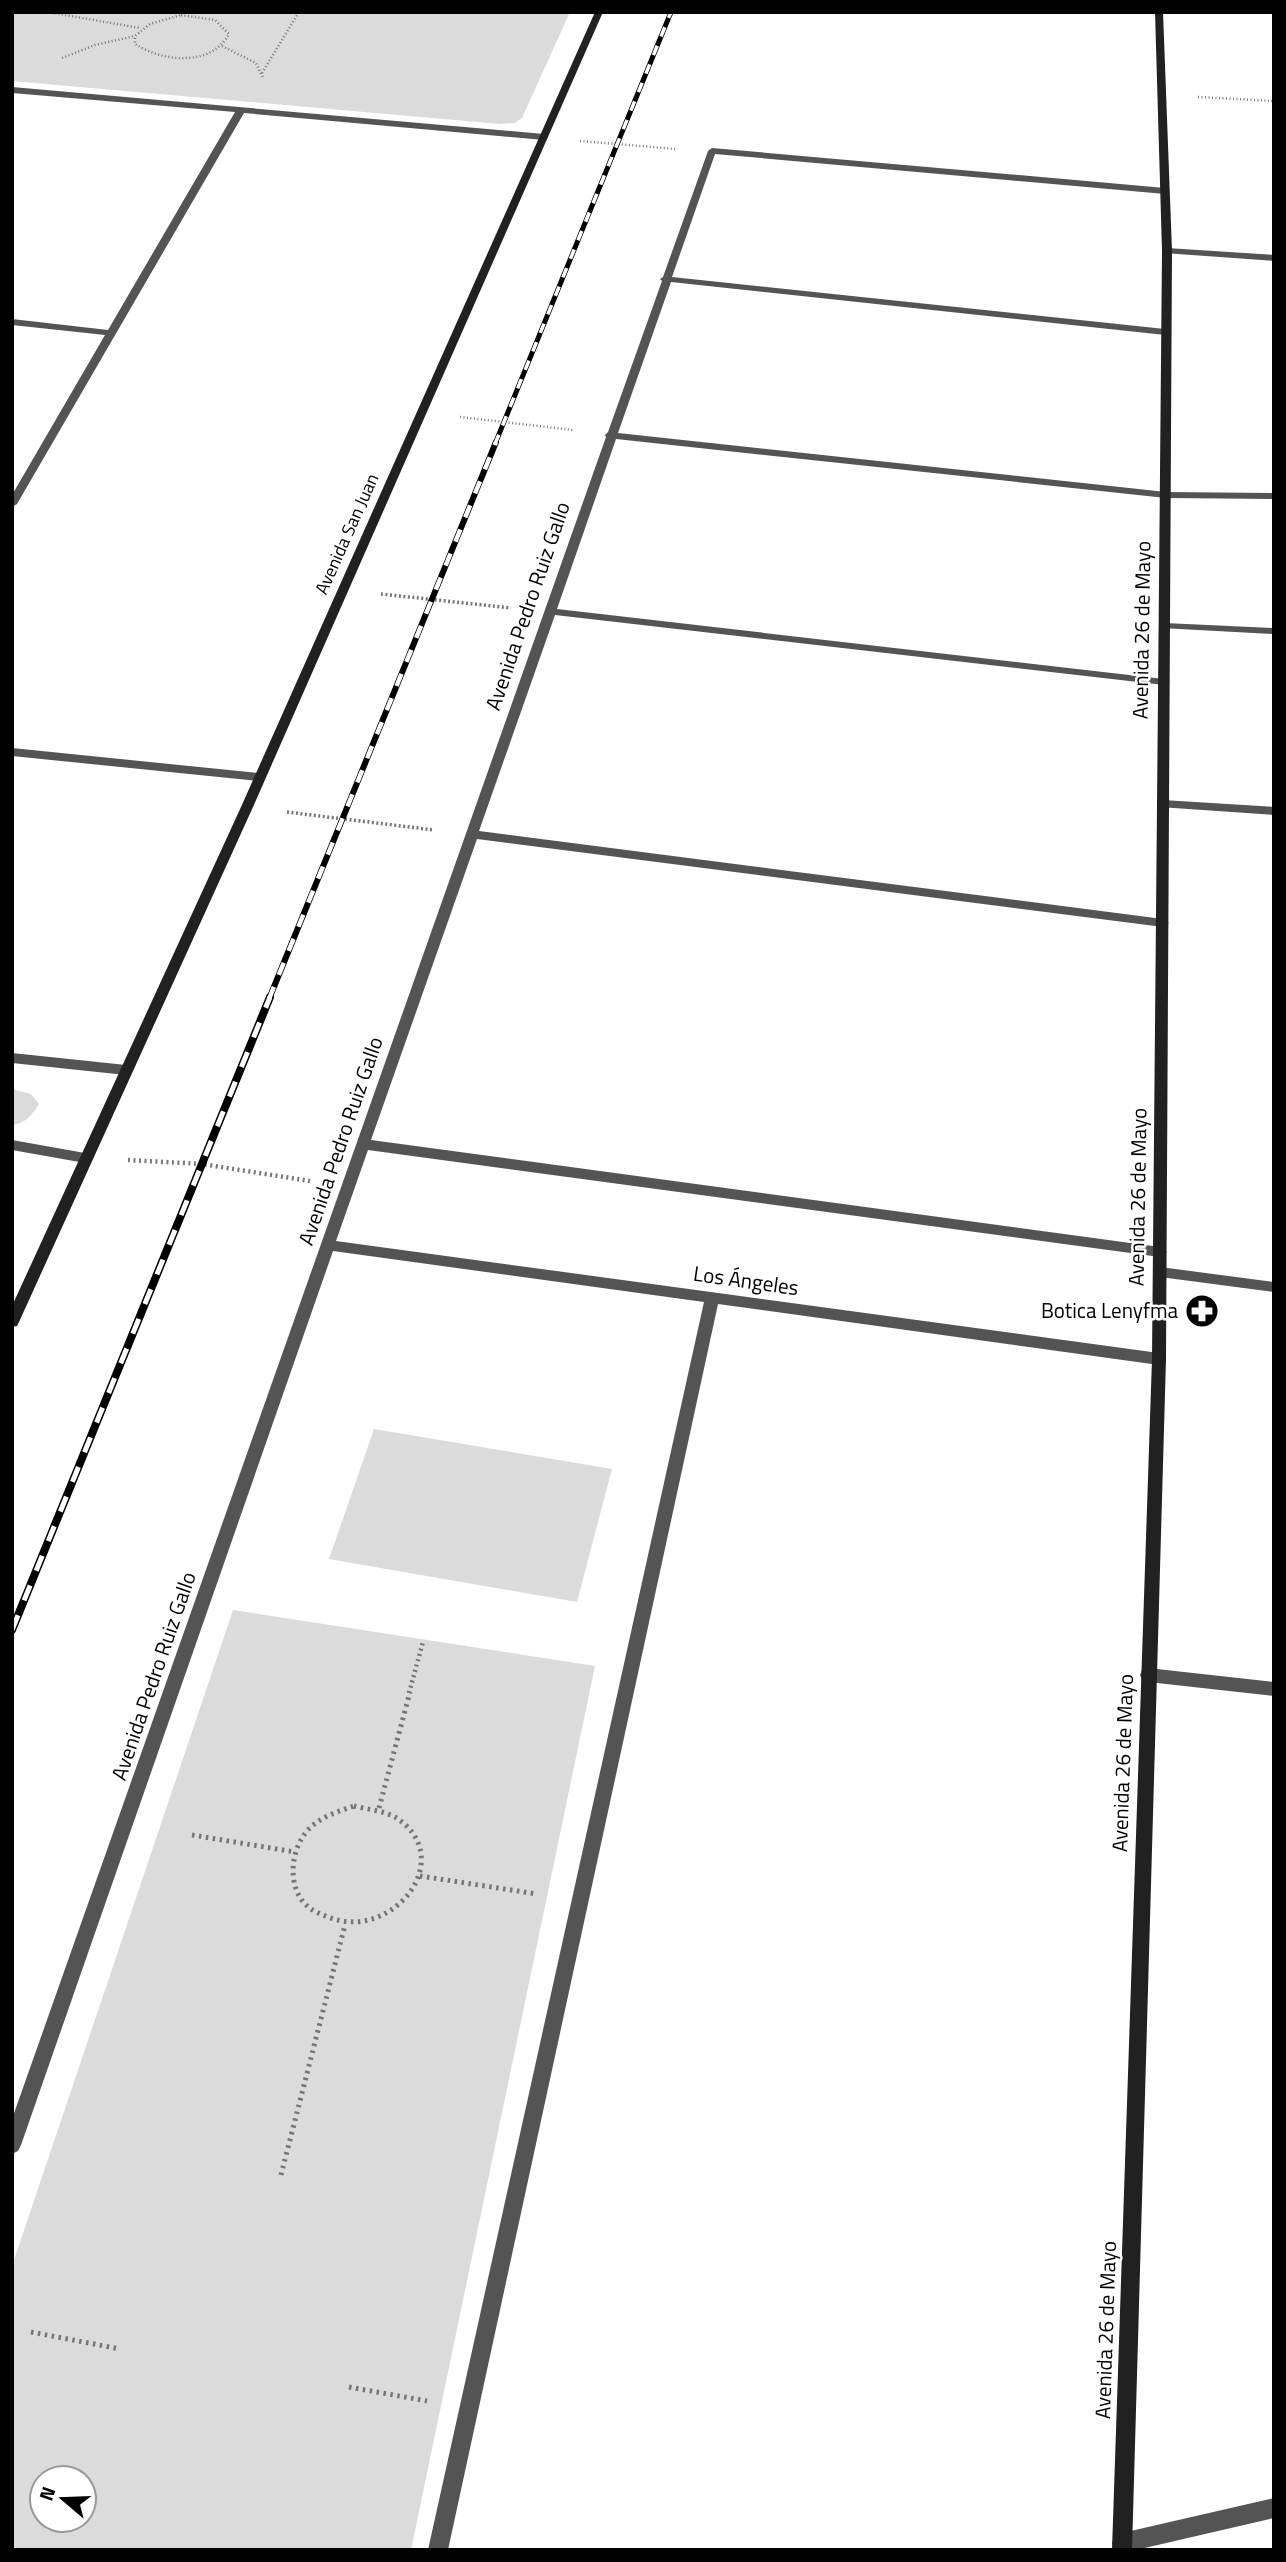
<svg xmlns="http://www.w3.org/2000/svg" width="1286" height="2562" viewBox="0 0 1286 2562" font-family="'Titillium Web',sans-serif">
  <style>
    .green { fill: #dbdbdb; fill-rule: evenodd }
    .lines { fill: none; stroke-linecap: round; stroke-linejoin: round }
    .path-far3 { stroke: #767676; stroke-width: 2.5; stroke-dasharray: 1 2.5; stroke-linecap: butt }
    .path-far2 { stroke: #767676; stroke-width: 3.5; stroke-dasharray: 2 2.5; stroke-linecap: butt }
    .path-far1 { stroke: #767676; stroke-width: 4.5; stroke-dasharray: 2 3.5; stroke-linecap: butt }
    .path { stroke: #767676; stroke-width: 5; stroke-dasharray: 2.5 4.5; stroke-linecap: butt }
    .lane { fill: #545454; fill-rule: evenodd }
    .street { fill: #545454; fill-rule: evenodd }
    .secondary { fill: #212121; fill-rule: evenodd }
    .rail-far2-casing { stroke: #000; stroke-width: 5 }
    .rail-far1-casing { stroke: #000; stroke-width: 6 }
    .rail-casing { stroke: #000; stroke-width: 8 }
    .rail-far2 { stroke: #fff; stroke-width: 3.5; stroke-dasharray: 10; stroke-linecap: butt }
    .rail-far1 { stroke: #fff; stroke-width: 4.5; stroke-dasharray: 13; stroke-linecap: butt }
    .rail { stroke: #fff; stroke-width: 5; stroke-dasharray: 16; stroke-linecap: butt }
    .labels { text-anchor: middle; stroke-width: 5; stroke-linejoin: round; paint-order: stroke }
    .far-street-label { font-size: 18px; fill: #000; stroke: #fff }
    .street-label { font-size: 21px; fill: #000; stroke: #fff }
    .poi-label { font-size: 21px; fill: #000; stroke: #fff; text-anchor: end }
  </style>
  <rect width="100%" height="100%" fill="#fff"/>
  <path class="green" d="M12,12H570L522,118L515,123L500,124L12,81Z
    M12,1089L31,1094L39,1104C32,1115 26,1123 12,1125Z
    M374,1429L612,1469L577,1602L329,1559Z
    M233,1610L595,1666L411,2550H12V2266ZM42,2478H84V2520H42Z"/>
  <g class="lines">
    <path class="path-far3" d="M48,12L140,28
      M181,15L215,20L229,34C211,67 163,62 135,44V36L150,24Z
      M222,46L256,63L263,78
      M62,58L95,45L135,36
      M262,73L299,12
      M1198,97L1274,101
      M580,141L676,149
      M460,417L573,430"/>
    <path class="path-far2" d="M381,594L511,608
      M287,812L434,830"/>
    <path class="path-far1" d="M128,1160L202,1164L310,1181
      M409,1693L423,1642"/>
    <path class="path" d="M354,1806C366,1809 384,1811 395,1817C460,1858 392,1943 328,1917C320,1914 312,1911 305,1904C286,1884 291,1845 311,1827C323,1816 339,1811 354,1806Z
      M379,1808L410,1692
      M192,1835L295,1852
      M420,1876L537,1894
      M281,2175L345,1925
      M31,2332L120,2349
      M349,2387L427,2401"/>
    <path class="lane" d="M1163,800L1274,807V815L1159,807V801Z"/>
    <path class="street" d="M12,87L544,134L548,137L544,140L244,113L17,504L12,507V495L105,335L12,325V319L108,330L235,112L12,93Z
      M712,148L1165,188L1169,191L1165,194L715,154L672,277L1165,329L1170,332L1165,335L671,282L618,433L1166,492L1274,493V499L1166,498L616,439L557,609L1164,679L1170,682L1164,685L555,615L479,831L1163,919L1169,923L1163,927L477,839L371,1140L1160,1247L1167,1252L1160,1257L368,1150L336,1241L1159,1353L1164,1355L1166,1359L1164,1363L1159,1365L718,1304L448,2550H428L704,1302L333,1251L21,2145L18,2151L12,2154V2119L606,437L605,435L608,432L662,281L660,279L663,277L708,151Z
      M1167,248L1274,255V261L1164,253L1162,251Z
      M1165,623L1274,628V634L1161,628V624Z
      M12,748L258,773L264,777L258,781L12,756Z
      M12,1053L126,1065L133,1070L126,1075L12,1063Z
      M12,1140L85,1153L92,1158L85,1163L12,1150Z
      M1160,1267L1274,1282V1292L1160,1277L1155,1276L1153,1272L1155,1268Z
      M1148,1668L1274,1682V1696L1148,1682L1142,1680L1140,1675L1142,1670Z
      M1274,2498V2518L1136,2550H1115L1112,2543L1115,2536L1122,2533Z"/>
    <path class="secondary" d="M595,12H603L253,807L19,1322L17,1326L12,1327V1306L241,807Z
      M1155,12H1163L1172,251L1166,1359L1132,2550H1112L1152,1359L1162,251Z"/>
    <defs>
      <path id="rail-far2" d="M495,444L671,12"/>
      <path id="rail-far1" d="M269,999L496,442"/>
      <path id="rail" d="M12,1630L270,997"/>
    </defs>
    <use href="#rail-far2" class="rail-far2-casing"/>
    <use href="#rail-far1" class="rail-far1-casing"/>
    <use href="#rail" class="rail-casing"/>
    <use href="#rail-far2" class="rail-far2"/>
    <use href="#rail-far1" class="rail-far1"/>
    <use href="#rail" class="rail"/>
  </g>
  <defs>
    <symbol id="pharmacy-disc" viewBox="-11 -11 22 22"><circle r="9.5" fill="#000" stroke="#fff"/><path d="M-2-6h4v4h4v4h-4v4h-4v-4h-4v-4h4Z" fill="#fff"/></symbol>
  </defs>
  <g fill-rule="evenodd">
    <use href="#pharmacy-disc" x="1183" y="1292" width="38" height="38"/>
  </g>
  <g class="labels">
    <g class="far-street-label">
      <text transform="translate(347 534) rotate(-66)" y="6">Avenida San Juan</text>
    </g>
    <g class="street-label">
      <text transform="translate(528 606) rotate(-71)" y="7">Avenida Pedro Ruiz Gallo</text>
      <text transform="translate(1142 630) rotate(-89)" y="7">Avenida 26 de Mayo</text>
      <text transform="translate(341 1141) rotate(-71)" y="7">Avenida Pedro Ruiz Gallo</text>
      <text transform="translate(1138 1197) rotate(-89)" y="7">Avenida 26 de Mayo</text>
      <text transform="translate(746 1281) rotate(8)" y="7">Los Ángeles</text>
      <text transform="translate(154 1676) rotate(-71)" y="7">Avenida Pedro Ruiz Gallo</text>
      <text transform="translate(1123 1763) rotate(-88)" y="7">Avenida 26 de Mayo</text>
      <text transform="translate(1106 2330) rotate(-88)" y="7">Avenida 26 de Mayo</text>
    </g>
    <g class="poi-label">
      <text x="1178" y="1318">Botica Lenyfma</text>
    </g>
  </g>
  <rect width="1286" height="2562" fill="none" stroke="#000000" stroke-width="28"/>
  <g transform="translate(63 2499) rotate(289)"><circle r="33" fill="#ffffff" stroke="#999999" stroke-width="2"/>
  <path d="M0-5L12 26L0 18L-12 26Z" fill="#000000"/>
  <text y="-10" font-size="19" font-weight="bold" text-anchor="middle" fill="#000000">N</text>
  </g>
</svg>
